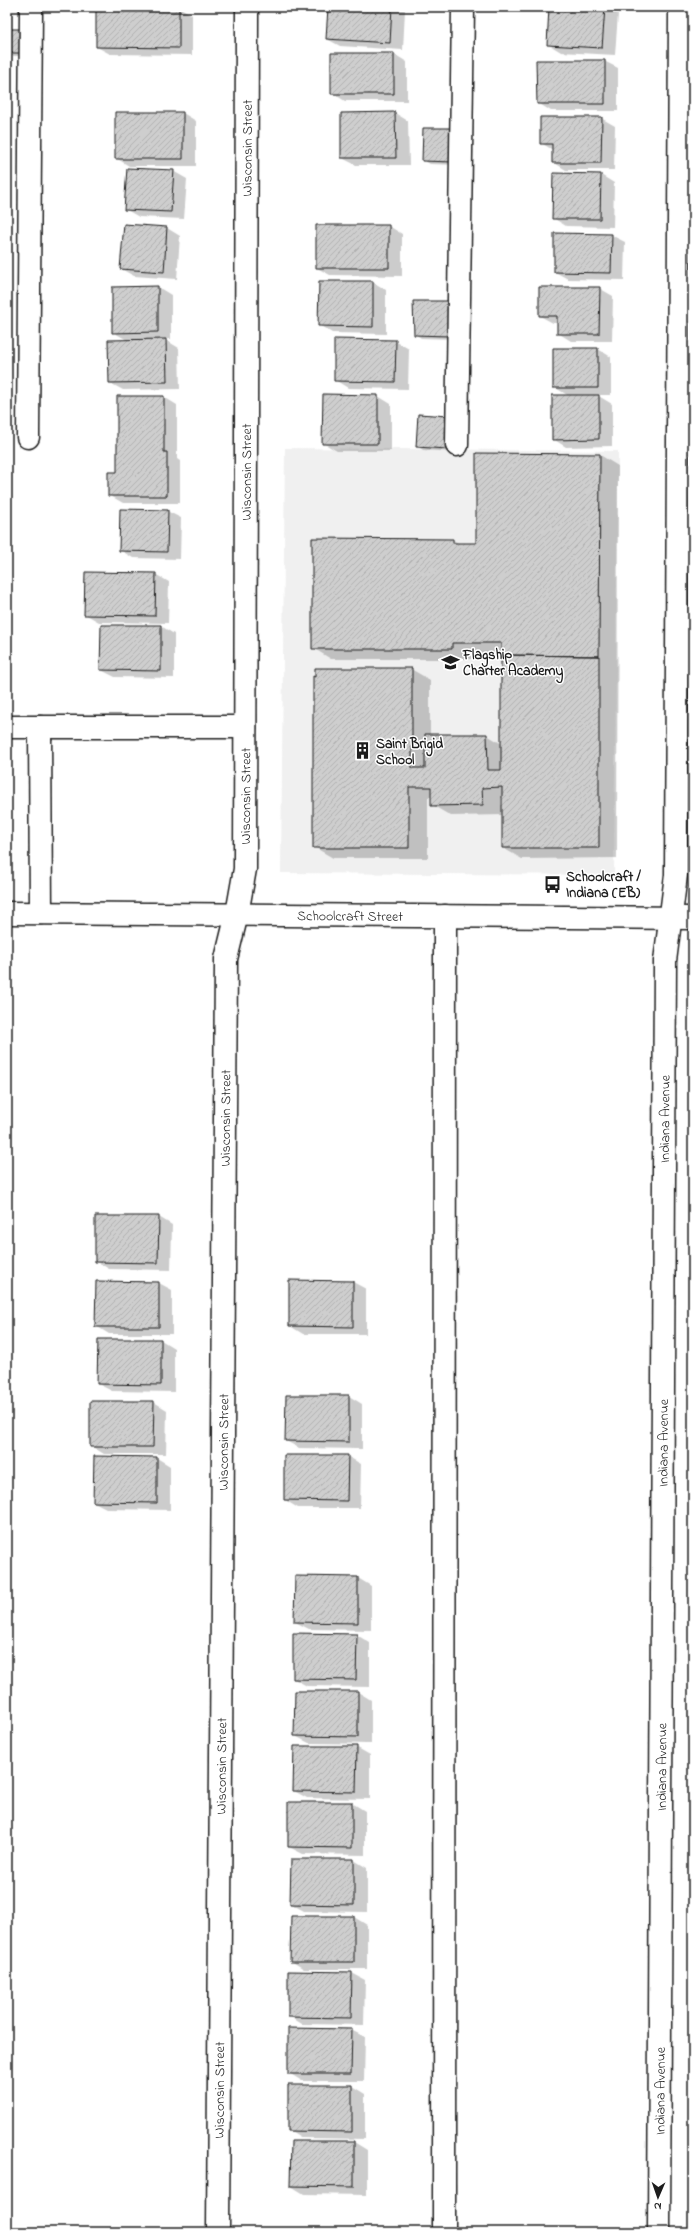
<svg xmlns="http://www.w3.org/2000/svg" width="700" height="2239" viewBox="0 0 700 2239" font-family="'Indie Flower',sans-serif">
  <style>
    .built { fill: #f0f0f0 }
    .shadow { fill: #0003; fill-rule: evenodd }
    .building { fill: url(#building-hatch); stroke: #1c1c1c }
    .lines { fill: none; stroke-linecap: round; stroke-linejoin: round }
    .minor-casing { stroke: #1c1c1c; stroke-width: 25 }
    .minor { stroke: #fff; stroke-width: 22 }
    .labels { text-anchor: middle; stroke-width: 3; stroke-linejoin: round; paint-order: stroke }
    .street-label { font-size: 14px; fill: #1c1c1c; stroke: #fff }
    .poi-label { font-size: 14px; font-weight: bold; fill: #1c1c1c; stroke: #fff; text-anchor: start }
  </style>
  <defs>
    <pattern id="building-hatch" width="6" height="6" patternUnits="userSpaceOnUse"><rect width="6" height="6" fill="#cecece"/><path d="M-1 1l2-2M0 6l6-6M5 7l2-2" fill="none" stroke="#b0b0b0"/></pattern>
  </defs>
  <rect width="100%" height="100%" fill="#fff"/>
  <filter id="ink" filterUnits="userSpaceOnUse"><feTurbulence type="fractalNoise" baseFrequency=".025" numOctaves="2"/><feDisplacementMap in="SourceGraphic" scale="8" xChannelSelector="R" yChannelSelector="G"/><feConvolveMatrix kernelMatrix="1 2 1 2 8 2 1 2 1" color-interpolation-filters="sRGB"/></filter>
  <g filter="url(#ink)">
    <path class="built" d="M285,448L618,451L614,875L281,873Z"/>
    <path class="shadow" d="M97,7H179L192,15V55L110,54L97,47Z
      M329,7H399L405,10L403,50L340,46L327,39Z
      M550,7H605L618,14L615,55L561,52L548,44Z
      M7,30L26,56H7Z
      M332,54H394L407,62V101H345L332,93Z
      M604,61L618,68V111H551L538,103Z
      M183,113L196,121V166H129L116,158Z
      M395,113L408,121L409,165H356L342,158V114Z
      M601,118L615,126L614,170H566L553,162V150L541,143Z
      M453,129L459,165L430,164L423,160Z
      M173,171L187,179L184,219L139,217L125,209Z
      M601,175L614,183L613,227L566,226L553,218Z
      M125,225L167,228L180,236L177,279L134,276L121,269Z
      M389,226L402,234V276L330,275L317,268Z
      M611,235L625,242L624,280L568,279L555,272Z
      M373,282L386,290V334L332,333L319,325Z
      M158,287L171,295V339H164L179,348L180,389L123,390L110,383L127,340L113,332Z
      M599,288L613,296L612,341H571L558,333V323H553L540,316Z
      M414,302L455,339L421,338L415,334Z
      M395,341L409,349L408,389L348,388L335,380Z
      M598,349L611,357V395H597L612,404V446L566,447L553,439L569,396L554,387Z
      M324,395L378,396L391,404V451H337L323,443Z
      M118,397H164L177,405V459L180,461V503H123L109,495L118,473Z
      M419,415L454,452L423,450L417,446Z
      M600,455L618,466L617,858L522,859L503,848V815L451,816L432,805V797H428V858H333L314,847L411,669L430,680V735H487L502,744V653H471V659H331L313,648L453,540L460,544H477ZM501,798H503V805H501Z
      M167,511L181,518L180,559L133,558L120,550Z
      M155,574L169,582L168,623L99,622L85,614Z
      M161,626L174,634V678L115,677L101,670Z
      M159,1217L172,1225L171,1270L109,1269L96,1261Z
      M353,1282L366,1289V1334H303L290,1326Z
      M159,1283L172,1290V1334H109L96,1326Z
      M99,1340H161L174,1348V1392L112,1391L98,1384Z
      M349,1396L362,1404V1449L299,1448L286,1441Z
      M154,1402L167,1410L166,1454H104L91,1446Z
      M347,1456L361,1464L360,1508H298L285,1500Z
      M95,1457L157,1458L170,1466V1510L108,1509L94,1502Z
      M358,1578L371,1586V1630L309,1629L295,1622Z
      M357,1635L370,1643V1687L307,1686L294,1679Z
      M358,1692L371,1700V1744L309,1743L295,1736Z
      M356,1747L370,1755V1799L307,1798L294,1791Z
      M352,1803L365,1811V1855L303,1854L289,1847Z
      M354,1860L367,1868V1912L304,1911L291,1904Z
      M354,1917L367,1925V1969H304L291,1961Z
      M352,1973L365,1980L364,2025L302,2024L289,2016Z
      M351,2030L365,2037L364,2081H302L289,2073Z
      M352,2086L365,2094V2139L302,2138L289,2130Z
      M354,2142L367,2150V2195L304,2194L291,2186Z"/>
    <path class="building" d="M96,7H179V48L96,47Z
      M328,7H392L390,43L326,39Z
      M549,7H605L602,48L547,45Z
      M7,29H20V53H7Z
      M331,53H394V94H331Z
      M536,60H605V104H537Z
      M115,112H183V159H115Z
      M395,112L396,158H341V113Z
      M540,117H602L601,163H552V144H540Z
      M423,128H454L453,162L422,161Z
      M127,168L174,170L171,212L124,210Z
      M553,173L601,174L600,219H552Z
      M124,224L167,227L164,272L120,269Z
      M316,225H389V268H316Z
      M554,233L612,234L611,273L554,272Z
      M319,281H373V327L318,326Z
      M158,286V332L112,333V287Z
      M539,287H600L599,334H557V316H539Z
      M413,301H448V336L414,335Z
      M166,339L167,382L109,383L108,340Z
      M334,339L396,340L395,382L334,381Z
      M553,348H598V388H553Z
      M323,394L378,395V444H322Z
      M552,395H599V439L552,440Z
      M117,396H164V452H167V496H108V472H117Z
      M418,414L449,416L447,449L416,447Z
      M476,453L600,454L599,656L501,655V643H452V649H312V538L453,539V543H476Z
      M120,509L168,510L167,552L119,551Z
      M85,572L156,573L155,616L84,615Z
      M101,625H161V671L100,670Z
      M501,655L599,656V848H502V787L482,788L483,805L431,806V787H409V848H313V676L315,677V668H412V768H425V734H487L488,770H501Z
      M95,1216H159L158,1263L95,1262Z
      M289,1280L353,1281V1327L289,1326Z
      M96,1281L159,1282V1327H95Z
      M98,1339H161V1385L97,1384Z
      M286,1395H349V1442L285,1441Z
      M90,1401H154L153,1447H90Z
      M284,1455H348L347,1501L284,1500Z
      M94,1456L157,1457V1503L93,1502Z
      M295,1576L358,1577V1623L294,1622Z
      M293,1633L357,1634L356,1680L293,1679Z
      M295,1691H358V1737L294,1736Z
      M294,1746H357L356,1792L293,1791Z
      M288,1802H352V1848L288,1847Z
      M291,1859H354V1905L290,1904Z
      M291,1916H354V1962H290Z
      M288,1971L352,1972L351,2018L288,2017Z
      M288,2028L352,2029L351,2074H288Z
      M288,2085H352V2132L288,2131Z
      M291,2141H354V2187L290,2186Z"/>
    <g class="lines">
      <defs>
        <g id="minor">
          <path d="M28,437L31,7"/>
          <path d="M457,445L463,7"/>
          <path d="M7,727H245"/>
          <path d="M40,727L41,913"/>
          <path id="s1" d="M7,913L693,918"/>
          <path id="s2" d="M218,2232L226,959L237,914L245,869L247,7"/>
          <path d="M444,2232L445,916"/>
          <path id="s3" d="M659,2232L665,961L676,875L680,7"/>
        </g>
      </defs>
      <use href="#minor" class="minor-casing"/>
      <use href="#minor" class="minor"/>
    </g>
  </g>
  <defs>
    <symbol id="school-bare" viewBox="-9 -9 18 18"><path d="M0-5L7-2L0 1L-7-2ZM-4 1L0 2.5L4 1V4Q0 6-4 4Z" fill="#1c1c1c" stroke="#fff" stroke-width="2.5" paint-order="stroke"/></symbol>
    <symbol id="building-bare" viewBox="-9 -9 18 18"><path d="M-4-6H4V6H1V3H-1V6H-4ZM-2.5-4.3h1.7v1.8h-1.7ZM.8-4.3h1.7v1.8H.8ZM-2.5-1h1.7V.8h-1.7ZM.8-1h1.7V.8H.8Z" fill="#1c1c1c" stroke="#fff" stroke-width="2.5" paint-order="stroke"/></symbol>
    <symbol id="bus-bare" viewBox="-9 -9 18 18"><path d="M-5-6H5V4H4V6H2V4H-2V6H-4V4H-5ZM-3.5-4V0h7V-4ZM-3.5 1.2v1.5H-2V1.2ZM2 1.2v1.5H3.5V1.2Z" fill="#1c1c1c" stroke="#fff" stroke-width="2.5" paint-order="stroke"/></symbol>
  </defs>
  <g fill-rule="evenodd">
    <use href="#school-bare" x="438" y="650" width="25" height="25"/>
    <use href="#building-bare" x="350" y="738" width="25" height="25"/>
    <use href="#bus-bare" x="540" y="872" width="25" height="25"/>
  </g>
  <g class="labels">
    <g class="street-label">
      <text dy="5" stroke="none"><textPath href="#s2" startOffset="2086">Wisconsin Street</textPath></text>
      <text dy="5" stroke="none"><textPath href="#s2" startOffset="1762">Wisconsin Street</textPath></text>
      <text dy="5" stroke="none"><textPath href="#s2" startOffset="1438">Wisconsin Street</textPath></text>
      <text dy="5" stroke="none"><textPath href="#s1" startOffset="343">Schoolcraft Street</textPath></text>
      <text dy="5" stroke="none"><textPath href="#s2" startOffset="1114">Wisconsin Street</textPath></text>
      <text dy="5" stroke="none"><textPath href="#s3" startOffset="1113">Indiana Avenue</textPath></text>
      <text dy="5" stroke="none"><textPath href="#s2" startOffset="790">Wisconsin Street</textPath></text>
      <text dy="5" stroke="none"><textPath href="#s3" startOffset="789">Indiana Avenue</textPath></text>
      <text dy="5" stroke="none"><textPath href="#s2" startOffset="466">Wisconsin Street</textPath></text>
      <text dy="5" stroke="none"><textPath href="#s3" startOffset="465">Indiana Avenue</textPath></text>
      <text dy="5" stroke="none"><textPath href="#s2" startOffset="142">Wisconsin Street</textPath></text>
      <text dy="5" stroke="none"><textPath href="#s3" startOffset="141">Indiana Avenue</textPath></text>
    </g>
    <g class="poi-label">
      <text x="463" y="659">Flagship<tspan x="463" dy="16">Charter Academy</tspan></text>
      <text x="376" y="748">Saint Brigid<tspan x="376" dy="16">School</tspan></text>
      <text x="566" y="881">Schoolcraft /<tspan x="566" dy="16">Indiana (EB)</tspan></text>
    </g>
  </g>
  <rect width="700" height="2239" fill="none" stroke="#fff" stroke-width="24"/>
  <rect x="12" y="12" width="676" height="2215" fill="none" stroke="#1c1c1c" stroke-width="1.5" filter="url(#ink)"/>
  <g transform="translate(658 2197) rotate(182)" stroke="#ffffff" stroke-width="3" paint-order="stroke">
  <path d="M0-3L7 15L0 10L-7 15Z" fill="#1c1c1c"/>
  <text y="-6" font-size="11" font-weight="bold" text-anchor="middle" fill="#1c1c1c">N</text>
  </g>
</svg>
